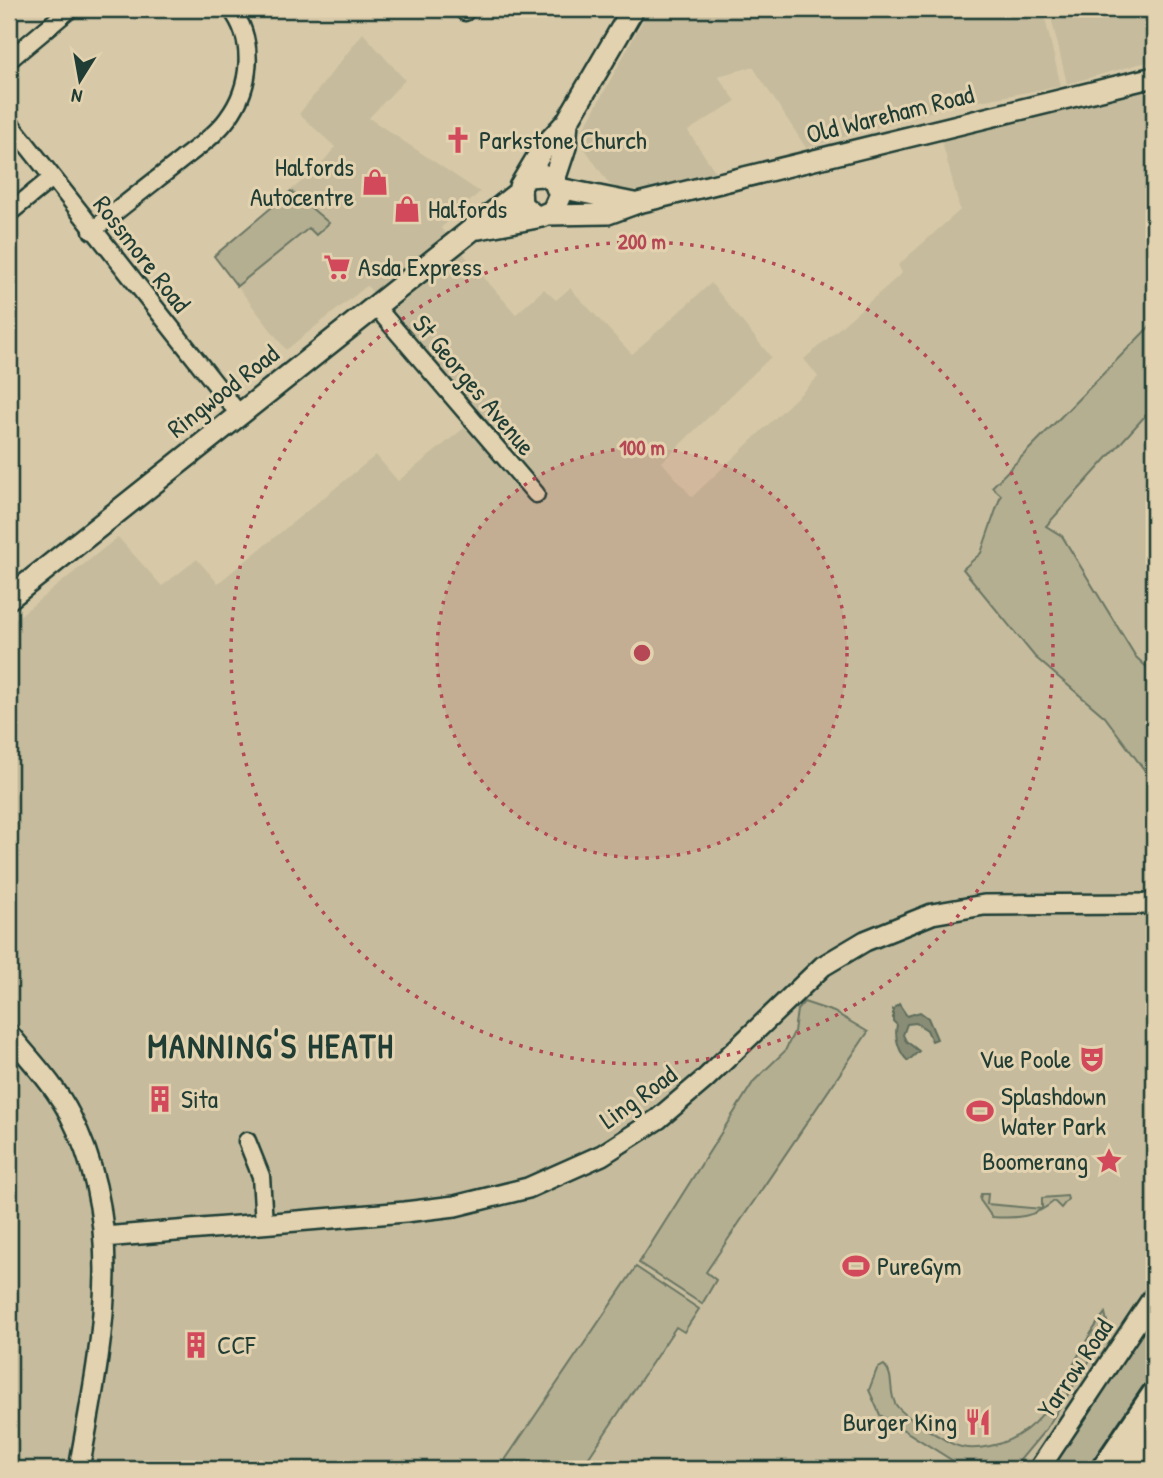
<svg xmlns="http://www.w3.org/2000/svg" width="1163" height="1478" viewBox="0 0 1163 1478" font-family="'Patrick Hand',sans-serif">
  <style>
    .built { fill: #c6bc9d }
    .green { fill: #b5af92; stroke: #6a7663; stroke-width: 2 }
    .water { fill: #898d76; stroke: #5f6d5c; stroke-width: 2 }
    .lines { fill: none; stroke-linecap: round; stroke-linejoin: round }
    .minor-casing { stroke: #1f3d34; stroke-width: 21 }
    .tertiary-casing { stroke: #1f3d34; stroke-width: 24 }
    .secondary-casing { stroke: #1f3d34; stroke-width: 26 }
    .trunk-casing { stroke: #1f3d34; stroke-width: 30 }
    .minor { stroke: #e3d2af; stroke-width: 16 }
    .tertiary { stroke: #e3d2af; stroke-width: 19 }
    .secondary { stroke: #e3d2af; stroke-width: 21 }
    .trunk { stroke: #e3d2af; stroke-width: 24 }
    .ring { fill: none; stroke: #b64755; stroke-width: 3.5; stroke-dasharray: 3.5 7 }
    .labels { text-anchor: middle; stroke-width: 6; stroke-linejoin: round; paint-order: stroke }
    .street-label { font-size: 26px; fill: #1f3d34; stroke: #e3d2af }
    .poi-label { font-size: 26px; fill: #1f3d34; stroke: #e3d2af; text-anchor: start }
    .district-label { font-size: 33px; font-weight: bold; letter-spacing: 2px; fill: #1f3d34; stroke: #e3d2af }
    .centre { fill: #b64755; stroke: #e3d2af; stroke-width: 3.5 }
    .ring-label { font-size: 21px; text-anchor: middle; font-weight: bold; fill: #b64755; stroke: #e3d2af; stroke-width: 6; stroke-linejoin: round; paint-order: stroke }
  </style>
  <rect width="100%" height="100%" fill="#d7c9a8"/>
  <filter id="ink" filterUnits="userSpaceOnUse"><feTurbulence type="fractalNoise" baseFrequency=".0143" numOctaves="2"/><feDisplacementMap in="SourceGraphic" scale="14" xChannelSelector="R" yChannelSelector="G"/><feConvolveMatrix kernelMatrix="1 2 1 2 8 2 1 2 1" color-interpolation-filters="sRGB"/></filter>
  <g filter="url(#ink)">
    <path class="built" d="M649,9H1043L1061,86L947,107L806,148L753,67L718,76L736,101L688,131L715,171L650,189L625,191L609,184L578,139Z
      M1049,9H1154V60L1067,84Z
      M363,33L405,80L369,118L480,192L441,228L516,314L544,289L556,300L570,288L632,354L711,283L771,357L662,462L692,497L818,377L804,359L902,273L898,265L960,210L941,138L1154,87V322L993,487L1001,495L981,554L1035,657L1105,717L1154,783V894L1006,896L930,906L860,931L817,960L795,982L797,1008L806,990L834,970L879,945L908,932L976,916L1154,913V1279L1028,1469H9V624L118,537L162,586L197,559L218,583L376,455L398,481L480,415L367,286L286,350L237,286L309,228L328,223L291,190L317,169L335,147L299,114Z
      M1154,406V674L1136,657L1046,526Z"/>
    <path class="green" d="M291,191L329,223L316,235L309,228L237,286L214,256Z
      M1154,322V406L1046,526L1062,536L1136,657L1154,674V783L1105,717L1035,657L963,569L981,553L1001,495L992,487Z
      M804,1002L834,1012L868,1032L706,1272L716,1280L702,1304L639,1263L754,1081L785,1051L794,1032L797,1010Z
      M981,1194H988L987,1204L1042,1209V1198L1067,1196L1068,1199L1061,1208L1054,1201C1036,1217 1016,1219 992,1217L980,1200Z
      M636,1267L699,1309L684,1332L676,1327L581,1469H499Z
      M1154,1311V1377L1092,1469H1051Z
      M1105,1313L1108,1326L1102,1341L1046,1429L1016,1465L966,1469L880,1415L869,1390L877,1369L884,1365C895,1375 888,1393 896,1405C906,1418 926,1428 940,1437C957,1448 969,1451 990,1446C1056,1433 1068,1358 1105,1313Z"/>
    <path class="water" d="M899,1004L907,1016L920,1012L928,1018L937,1039L932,1041L927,1030L916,1023L907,1024L903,1035L906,1041L919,1051L908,1061C899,1053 894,1036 897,1025L893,1021V1009Z"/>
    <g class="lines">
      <defs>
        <path id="minor" d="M465,12L467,9
          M9,60L70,9
          M9,122L239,414
          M9,213L52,178
          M92,231C121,207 151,184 180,161C196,148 216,135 228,118C251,87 256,41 231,9
          M376,307L536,494
          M247,1141L261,1176L264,1224"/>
        <path id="tertiary" d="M559,188L634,203
          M548,215L608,214L638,203L1154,77
          M9,1034C30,1060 55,1085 70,1115C129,1228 100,1350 79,1469
          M104,1237L405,1212L455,1206L528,1188L602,1155L658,1119L705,1079L823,966L865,941L932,914L984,905L1154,904
          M1039,1469L1154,1296"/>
        <path id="secondary" d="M554,180L565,147L567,122
          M535,216L521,205L520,187L544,147L567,122L633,9
          M479,228L542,216L553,211L560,195L554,180L542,175L529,176
          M9,598L518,193"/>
        <path id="trunk" d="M1104,1469L1154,1395
          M1130,1469L1154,1433"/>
      </defs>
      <use href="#minor" class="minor-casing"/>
      <use href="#tertiary" class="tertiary-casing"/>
      <use href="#secondary" class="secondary-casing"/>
      <use href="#trunk" class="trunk-casing"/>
      <use href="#minor" class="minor"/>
      <use href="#tertiary" class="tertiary"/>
      <use href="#secondary" class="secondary"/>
      <use href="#trunk" class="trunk"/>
    </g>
  </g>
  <circle cx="642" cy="653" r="205" fill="#b64755" fill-opacity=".12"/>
  <g class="ring">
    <circle cx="642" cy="653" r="205"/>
    <circle cx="642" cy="653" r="411"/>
  </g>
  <defs>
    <symbol id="church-bare" viewBox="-9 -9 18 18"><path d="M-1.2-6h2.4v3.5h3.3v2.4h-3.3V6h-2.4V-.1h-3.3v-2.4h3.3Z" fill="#d1495b" stroke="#e3d2af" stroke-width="2.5" paint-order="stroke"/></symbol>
    <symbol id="shop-bare" viewBox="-9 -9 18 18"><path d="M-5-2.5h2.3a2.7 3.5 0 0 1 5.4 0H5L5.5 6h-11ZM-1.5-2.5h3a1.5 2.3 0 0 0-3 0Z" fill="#d1495b" stroke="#e3d2af" stroke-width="2.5" paint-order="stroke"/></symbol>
    <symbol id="supermarket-bare" viewBox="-9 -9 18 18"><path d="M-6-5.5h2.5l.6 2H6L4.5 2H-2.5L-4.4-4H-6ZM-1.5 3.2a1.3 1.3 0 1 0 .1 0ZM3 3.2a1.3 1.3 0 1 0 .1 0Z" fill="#d1495b" stroke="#e3d2af" stroke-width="2.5" paint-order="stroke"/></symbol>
    <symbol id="theatre-bare" viewBox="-9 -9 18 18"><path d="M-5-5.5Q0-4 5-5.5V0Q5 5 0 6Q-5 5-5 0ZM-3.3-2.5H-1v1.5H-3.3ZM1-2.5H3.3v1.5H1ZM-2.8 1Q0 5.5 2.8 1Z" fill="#d1495b" stroke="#e3d2af" stroke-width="2.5" paint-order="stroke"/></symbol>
    <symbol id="building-bare" viewBox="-9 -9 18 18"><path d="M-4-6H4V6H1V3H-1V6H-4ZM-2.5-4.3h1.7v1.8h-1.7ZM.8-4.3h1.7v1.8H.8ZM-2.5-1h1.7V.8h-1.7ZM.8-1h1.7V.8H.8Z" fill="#d1495b" stroke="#e3d2af" stroke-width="2.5" paint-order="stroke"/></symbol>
    <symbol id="stadium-bare" viewBox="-9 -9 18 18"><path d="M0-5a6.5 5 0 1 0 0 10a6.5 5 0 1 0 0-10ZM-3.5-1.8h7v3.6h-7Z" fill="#d1495b" stroke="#e3d2af" stroke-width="2.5" paint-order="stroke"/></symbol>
    <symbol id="sight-bare" viewBox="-9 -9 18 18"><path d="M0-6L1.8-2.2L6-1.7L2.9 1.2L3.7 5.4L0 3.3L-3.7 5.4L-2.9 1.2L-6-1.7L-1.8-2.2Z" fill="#d1495b" stroke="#e3d2af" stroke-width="2.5" paint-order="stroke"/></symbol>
    <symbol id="restaurant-bare" viewBox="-9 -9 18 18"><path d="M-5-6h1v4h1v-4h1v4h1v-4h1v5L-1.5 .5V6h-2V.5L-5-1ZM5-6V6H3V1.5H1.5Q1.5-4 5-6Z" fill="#d1495b" stroke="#e3d2af" stroke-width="2.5" paint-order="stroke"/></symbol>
  </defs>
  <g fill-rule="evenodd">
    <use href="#church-bare" x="439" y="121" width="38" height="38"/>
    <use href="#shop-bare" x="356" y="163" width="38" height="38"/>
    <use href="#shop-bare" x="388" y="190" width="38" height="38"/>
    <use href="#supermarket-bare" x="318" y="248" width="38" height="38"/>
    <use href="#theatre-bare" x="1073" y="1040" width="38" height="38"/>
    <use href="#building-bare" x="141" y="1080" width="38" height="38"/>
    <use href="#stadium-bare" x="961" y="1092" width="38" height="38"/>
    <use href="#sight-bare" x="1090" y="1142" width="38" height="38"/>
    <use href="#stadium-bare" x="837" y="1247" width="38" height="38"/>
    <use href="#building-bare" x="177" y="1326" width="38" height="38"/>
    <use href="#restaurant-bare" x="959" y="1403" width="38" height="38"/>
  </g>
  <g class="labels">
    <g class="street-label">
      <text transform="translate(890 114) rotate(-14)" y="9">Old Wareham Road</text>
      <text transform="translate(142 254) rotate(52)" y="9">Rossmore Road</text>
      <text transform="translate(474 385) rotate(50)" y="9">St Georges Avenue</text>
      <text transform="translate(223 391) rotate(-38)" y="9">Ringwood Road</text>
      <text transform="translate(638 1097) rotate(-36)" y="9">Ling Road</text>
      <text transform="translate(1075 1368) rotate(-56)" y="9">Yarrow Road</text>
    </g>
    <g class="poi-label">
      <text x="479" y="149">Parkstone Church</text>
      <text x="354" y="176" text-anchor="end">Halfords<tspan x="354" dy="30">Autocentre</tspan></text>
      <text x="428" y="218">Halfords</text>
      <text x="358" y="276">Asda Express</text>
      <text x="1071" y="1068" text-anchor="end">Vue Poole</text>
      <text x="1001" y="1105">Splashdown<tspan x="1001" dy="30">Water Park</tspan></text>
      <text x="181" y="1108">Sita</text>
      <text x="1088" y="1170" text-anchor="end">Boomerang</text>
      <text x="877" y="1275">PureGym</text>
      <text x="217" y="1354">CCF</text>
      <text x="957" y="1431" text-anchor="end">Burger King</text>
    </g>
    <g class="district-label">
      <text x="271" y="1058">MANNING'S HEATH</text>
    </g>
  </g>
  <circle cx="642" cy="653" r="10" class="centre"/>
  <g class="ring-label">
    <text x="642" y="249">200 m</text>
    <text x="642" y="455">100 m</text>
  </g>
  <rect width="1163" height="1478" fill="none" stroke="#e3d2af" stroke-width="35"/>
  <rect x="18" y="18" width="1128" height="1443" fill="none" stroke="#1f3d34" stroke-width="2.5" filter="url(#ink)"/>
  <g transform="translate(80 80) rotate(191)" stroke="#e3d2af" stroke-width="5" paint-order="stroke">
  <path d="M0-5L12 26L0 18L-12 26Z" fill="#1f3d34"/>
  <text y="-10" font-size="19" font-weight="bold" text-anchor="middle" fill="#1f3d34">N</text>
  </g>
</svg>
